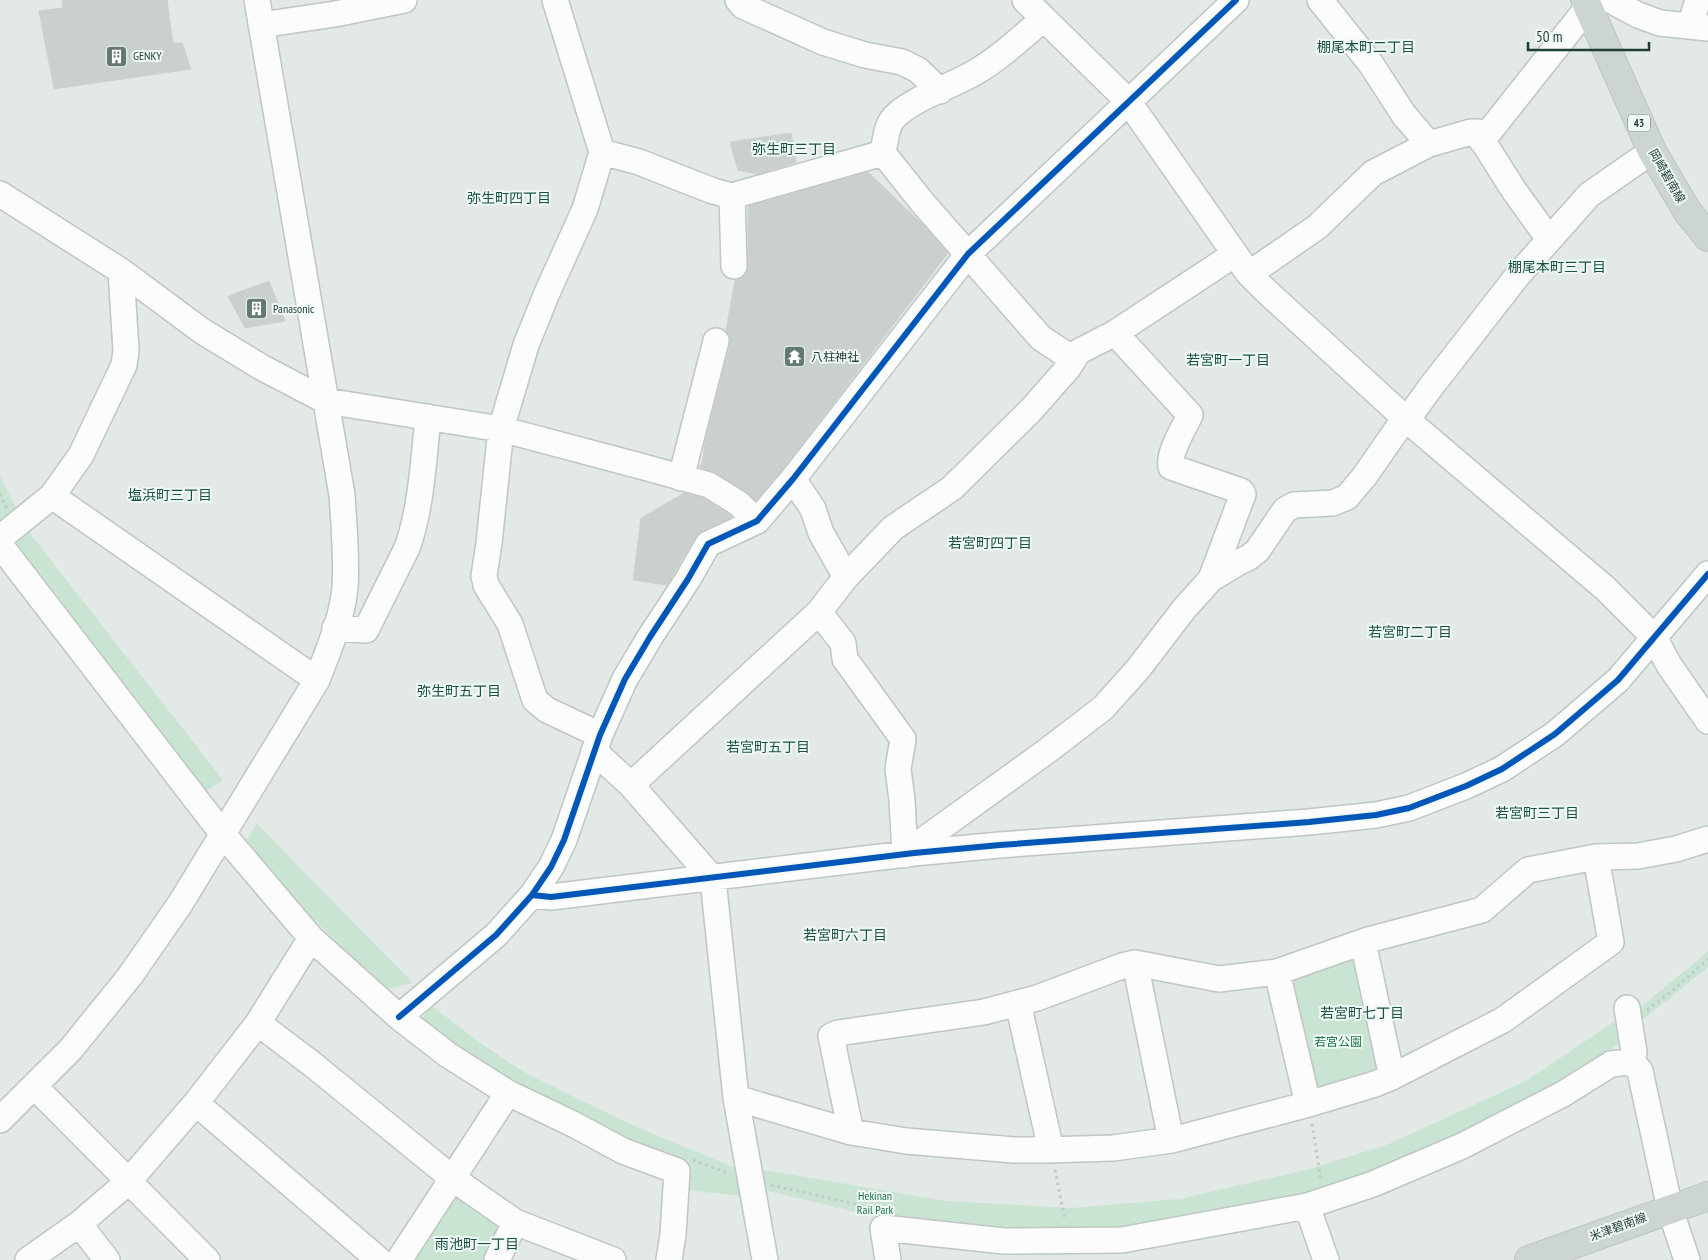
<svg xmlns="http://www.w3.org/2000/svg" width="1708" height="1260" viewBox="0 0 1708 1260" font-family="'PT Sans Narrow','Noto Sans JP',sans-serif">
  <style>
    .green { fill: #c9e4d3 }
    .building { fill: #c9d0cd; stroke: #cbd2cf }
    .lines { fill: none; stroke-linecap: round; stroke-linejoin: round }
    .minor-casing { stroke: #bfc6c3; stroke-width: 28 }
    .major-casing { stroke: #bbc5c3; stroke-width: 30 }
    .path { stroke: #bfc9c7; stroke-width: 3; stroke-dasharray: 2.5 4; stroke-linecap: butt }
    .minor { stroke: #fbfcfb; stroke-width: 25 }
    .major { stroke: #ccd5d3; stroke-width: 28 }
    .cycleway-casing { stroke: #f0f8f4; stroke-width: 9 }
    .cycleway { stroke: #0057b8; stroke-width: 6 }
    .labels { text-anchor: middle; stroke-width: 4; stroke-linejoin: round; paint-order: stroke }
    .shield { fill: #f0f8f4; stroke: #5d7570; stroke-width: 1 }
    .shield-label { font-size: 11px; font-weight: bold; fill: #1e3d37 }
    .poi-label { font-size: 12px; fill: #1e3d37; stroke: #f0f8f4; text-anchor: start }
    .street-label { font-size: 12px; fill: #1e3d37; stroke: #f0f8f4 }
    .park-label { font-size: 12px; fill: #25784b; stroke: #f0f8f4 }
    .neighbourhood-label { font-size: 14px; fill: #195147; stroke: #f0f8f4 }
  </style>
  <rect width="100%" height="100%" fill="#e2e9e6"/>
  <path class="green" d="M0,476L17,510L1,522L0,521Z
    M28,531L223,780L203,793L9,536Z
    M257,824L413,983L386,989L298,904L244,844Z
    M1357,949L1382,1067L1310,1094L1289,975Z
    M1708,950V967L1640,1022L1634,1009L1643,1005L1697,961Z
    M432,1006L479,1042L525,1073L632,1125L738,1169L741,1196L687,1190L632,1145L460,1053L423,1024L422,1018Z
    M1618,1019L1625,1040L1517,1108L1436,1151L1291,1197L1145,1224L1084,1229L987,1228L868,1215L761,1189L757,1169L946,1201L1070,1208L1180,1199L1310,1169L1389,1144L1526,1081Z
    M452,1184L508,1223L490,1260H405Z"/>
  <path class="building" d="M62,0H167L173,43H182L191,69L54,89L39,11L63,8Z
    M791,133L796,162L758,174L738,170L730,142Z
    M868,172L922,224L948,253L839,396L782,470L756,500L746,491L717,473L699,467L702,463L706,438L730,345V337L726,330L735,280L742,278L747,272L748,266V206Z
    M269,281L285,321L245,328L228,296Z
    M684,493L703,498L732,517L702,531L696,536L667,585L633,580L641,518Z"/>
  <g class="lines">
    <defs>
      <path id="minor" d="M555,0L602,152L585,209L547,293L526,345L501,429L489,543L484,576L486,585L510,624L535,700L547,710L600,735
        M738,0L743,6L823,42L865,55L902,62L918,70L940,91
        M1025,0L1128,101L1249,274L1265,290L1407,420L1606,589L1654,637L1669,665L1708,721
        M1320,0L1371,64L1404,115L1429,144
        M1610,0L1638,15L1660,23L1708,28
        M261,25L335,14L404,0
        M1690,26L1698,0
        M1482,141L1588,7
        M602,152L639,162L713,191L732,196L883,153
        M883,153L922,202L1041,338L1073,359
        M883,153C885,143 886,128 892,120C906,101 952,86 974,73C1000,58 1021,38 1043,19
        M0,194L121,271L202,331L261,367L326,401L501,429L640,466L709,485L738,503L757,521
        M732,196L734,266
        M121,271L126,351L124,365L81,455L52,496L317,680
        M1249,274L1317,227L1373,173L1429,144L1471,132H1477L1513,189L1549,239
        M1115,333L1190,415C1184,428 1168,453 1171,467L1241,491L1243,494L1211,579
        M1407,420L1430,388L1518,275L1589,195L1652,151
        M681,478L716,341
        M793,479L813,509L821,533L846,577
        M0,538L52,496
        M0,545L222,833L311,938L258,1023L196,1103L128,1182L79,1224L28,1260
        M819,612L843,643L845,659L903,739L898,769L902,800L905,855
        M335,628L366,630L407,548C421,510 424,457 428,417
        M594,751L631,785L713,879L736,1098L765,1260
        M631,785L819,612L846,577L893,528L952,488L1031,410L1068,368L1078,352L1115,333L1235,254
        M914,853L925,839L1047,751L1103,708L1138,669L1184,609L1211,579L1239,562L1248,558L1257,551L1285,510L1294,505L1333,503L1347,497L1364,477L1405,418
        M532,895L551,897L914,853L1000,845L1309,822L1376,815L1409,808L1466,786L1502,769L1555,734L1618,680L1708,574
        M311,938L399,1017L448,1055L508,1093L573,1124L623,1151L677,1171L673,1235L669,1260
        M1363,942L1392,1077
        M1135,963L1171,1140
        M1277,972L1308,1104
        M1018,1003L1051,1150
        M1627,1008L1634,1052L1632,1063
        M399,1017L496,935L532,895L551,867L564,840L600,735L625,679L650,637L688,579L708,544L757,521L793,479L968,254L1236,0
        M258,1023L312,1064L452,1178L515,1222L613,1260
        M35,1087L207,1260
        M736,1098L851,1132L906,1141L1014,1150H1046L1113,1148L1172,1140L1305,1105L1375,1084L1392,1077L1503,1020L1611,942L1596,857
        M196,1103L379,1260
        M0,1120L71,1049L130,976L180,904L317,680C328,651 342,619 345,588C347,557 344,526 342,495L257,0
        M851,1132L831,1036L838,1033L984,1012L1037,998L1122,966L1135,963L1219,979L1277,972L1368,940L1482,910L1528,870L1596,857L1638,856L1676,849L1708,839
        M1307,1206L1326,1260
        M79,1224L107,1260
        M399,1260L508,1093
        M497,1260L515,1222
        M888,1260L883,1228L1004,1241L1122,1240L1307,1206L1373,1184L1462,1146L1563,1094L1611,1064L1627,1062L1636,1066L1640,1071L1670,1209L1687,1260"/>
      <path id="major" d="M1585,0L1652,151L1687,211L1708,237
        M1529,1260L1708,1196"/>
    </defs>
    <use href="#minor" class="minor-casing"/>
    <use href="#major" class="major-casing"/>
    <path class="path" d="M0,494L7,509
      M1647,1010L1672,991L1708,959
      M1312,1124L1321,1181
      M693,1160L730,1174
      M1055,1170L1065,1220
      M771,1185L877,1209"/>
    <use href="#minor" class="minor"/>
    <use href="#major" class="major"/>
    <defs>
      <path id="cycleway" d="M532,895L551,897L914,853L1000,845L1309,822L1376,815L1409,808L1466,786L1502,769L1555,734L1618,680L1708,574
        M399,1017L496,935L532,895L551,867L564,840L600,735L625,679L650,637L688,579L708,544L757,521L793,479L968,254L1236,0"/>
    </defs>
    <use href="#cycleway" class="cycleway-casing"/>
    <use href="#cycleway" class="cycleway"/>
  </g>
  <defs>
    <symbol id="building-square" viewBox="-11 -11 22 22"><rect x="-9" y="-9" width="18" height="18" rx="4" fill="#637974" stroke="#f0f8f4"/><path d="M-4-6H4V6H1V3H-1V6H-4ZM-2.5-4.3h1.7v1.8h-1.7ZM.8-4.3h1.7v1.8H.8ZM-2.5-1h1.7V.8h-1.7ZM.8-1h1.7V.8H.8Z" fill="#fff"/></symbol>
    <symbol id="temple-square" viewBox="-11 -11 22 22"><rect x="-9" y="-9" width="18" height="18" rx="4" fill="#637974" stroke="#f0f8f4"/><path d="M0-6L5-2H3V0L6.5 2.5H4V6H1.5V3h-3V6H-4V2.5H-6.5L-3 0V-2H-5Z" fill="#fff"/></symbol>
  </defs>
  <g fill-rule="evenodd">
    <use href="#building-square" x="104" y="44" width="25" height="25"/>
    <use href="#building-square" x="244" y="296" width="25" height="25"/>
    <use href="#temple-square" x="782" y="344" width="25" height="25"/>
  </g>
  <g class="labels">
    <rect class="shield" x="1628" y="114.5" width="22" height="17" rx="4"/>
    <g class="shield-label">
      <text x="1639" y="127">43</text>
    </g>
    <g class="poi-label">
      <text x="133" y="60">GENKY</text>
      <text x="273" y="313">Panasonic</text>
      <text x="811" y="361">八柱神社</text>
    </g>
    <g class="street-label">
      <text transform="translate(1667 176) rotate(60)" y="4">岡崎碧南線</text>
      <text transform="translate(1618 1227) rotate(-20)" y="4">米津碧南線</text>
    </g>
    <g class="park-label">
      <text x="1338" y="1046">若宮公園</text>
      <text x="875" y="1200">Hekinan<tspan x="875" dy="14">Rail Park</tspan></text>
    </g>
    <g class="neighbourhood-label">
      <text x="1366" y="52">棚尾本町二丁目</text>
      <text x="794" y="154">弥生町三丁目</text>
      <text x="509" y="203">弥生町四丁目</text>
      <text x="1557" y="272">棚尾本町三丁目</text>
      <text x="1228" y="365">若宮町一丁目</text>
      <text x="170" y="500">塩浜町三丁目</text>
      <text x="990" y="548">若宮町四丁目</text>
      <text x="1410" y="637">若宮町二丁目</text>
      <text x="459" y="696">弥生町五丁目</text>
      <text x="768" y="752">若宮町五丁目</text>
      <text x="1537" y="818">若宮町三丁目</text>
      <text x="845" y="940">若宮町六丁目</text>
      <text x="1362" y="1018">若宮町七丁目</text>
      <text x="477" y="1249">雨池町一丁目</text>
    </g>
  </g>
  <path d="M1528 42v8h121v-8" fill="none" stroke="#1e3d37" stroke-width="2.5"/>
  <text x="1536" y="42" font-size="15" fill="#1e3d37" stroke="#f0f8f4" stroke-width="4" paint-order="stroke">50 m</text>
</svg>
